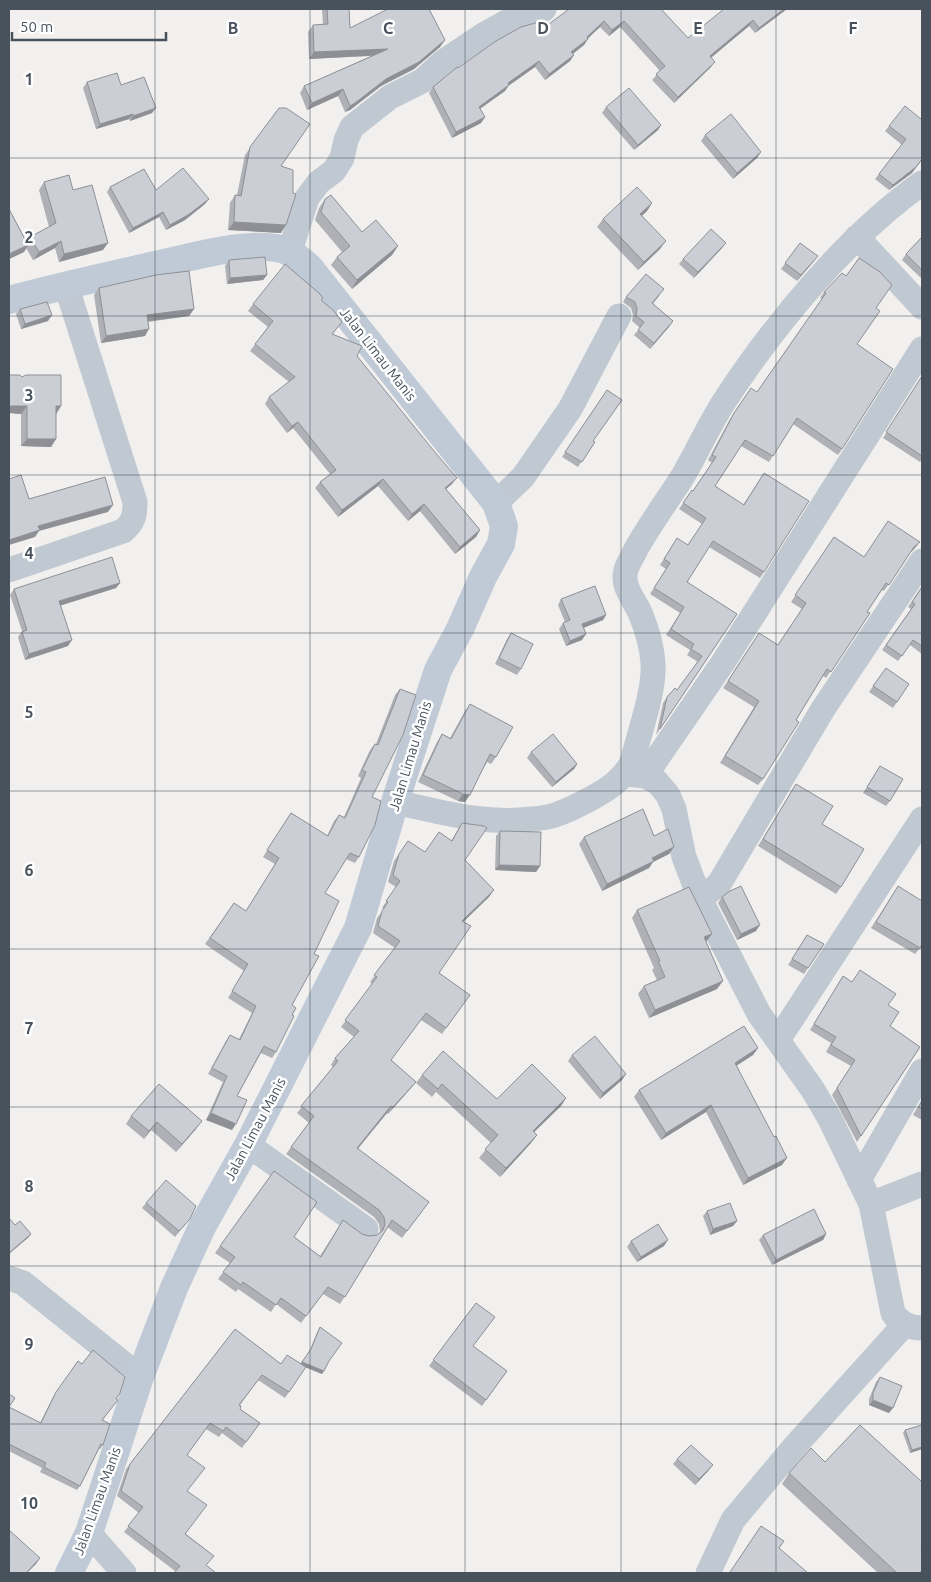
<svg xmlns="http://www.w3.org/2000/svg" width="931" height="1582" viewBox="0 0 931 1582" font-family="Ubuntu,sans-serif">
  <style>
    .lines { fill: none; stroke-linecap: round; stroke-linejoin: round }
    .street { stroke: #c0c9d1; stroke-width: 25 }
    .secondary { stroke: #c0cad6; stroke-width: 28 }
    .wall { fill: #afb1b7 }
    .shaded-wall { fill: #8e9095 }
    .building { fill: #cbced5; stroke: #8e9095 }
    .grid { fill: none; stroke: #47525d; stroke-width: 1; stroke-opacity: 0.55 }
    .labels { text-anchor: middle; stroke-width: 5; stroke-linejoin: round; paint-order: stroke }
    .street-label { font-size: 14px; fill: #47525d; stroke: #fff }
    .grid-label { font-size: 16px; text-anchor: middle; font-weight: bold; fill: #47525d; stroke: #fff; stroke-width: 5; stroke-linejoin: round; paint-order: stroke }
  </style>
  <rect width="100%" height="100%" fill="#f2f0ef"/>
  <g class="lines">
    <path class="street" d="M857,237L922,307
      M290,251L307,198L319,182L334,171L342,158L346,140L352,127L390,97L422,81L443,62L485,34L512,19L539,12L544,9
      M496,503L523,477L570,409L619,316
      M9,570L123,531C134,522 135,515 135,502L66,285
      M626,774L645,776L657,782L668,795L674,809L684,857L700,899L759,1014L813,1090L830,1119L871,1204L893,1313C900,1324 910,1328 922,1328
      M645,776L724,661L922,349
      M395,802C442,812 483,825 532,819C539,818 548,818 555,815C567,811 579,805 590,799C607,790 623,780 632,762C639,734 655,690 653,663C652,647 647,630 641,615C635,600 621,587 626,570C628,563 633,556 636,549C650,524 667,501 683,476C697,452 708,427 723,403C774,325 846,237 922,183
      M700,899L719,884L823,709L922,561
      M778,1040L922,819
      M248,1145L366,1229
      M859,1180L922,1071
      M871,1204L922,1184
      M9,1278L23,1283L140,1377
      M89,1533L124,1573
      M708,1573L733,1520L795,1446L905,1324"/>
    <path class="secondary" d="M9,300C60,286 112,275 164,263C197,256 248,241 281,249C292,251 300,260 309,267L496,503L504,526L501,544L483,577L460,629L438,670L395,802L358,928L248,1145L202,1227L174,1288L140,1377L89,1533L69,1573"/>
  </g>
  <path class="wall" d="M322,9H349L350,28L445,40L440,47L414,69L381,86L350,110L345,112L338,96L307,110L300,93L304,86L371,56L309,59L308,32L313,25H323Z
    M661,9L688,38L724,9H787L755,33L749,26L711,57V67L674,103L652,80L660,71L620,27L609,36L600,27L587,39H588L584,45L573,54L574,55L570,61L545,80L535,67L509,85L505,91L480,109L485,117L481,123L452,138L429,93L433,87L458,68L549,24Z
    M87,82L121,85L152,113L130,121L129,119L96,129L83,88Z
    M606,107L661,125L658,130L634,150L602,113Z
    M279,108L281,166V233L228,230L230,203L235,195H237L245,155Z
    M922,117V160L912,173L889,190L875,179L902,145L885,131L889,126L921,119Z
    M705,135L761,152L757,158L733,179L701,141Z
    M44,182L73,190L103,250L59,262L55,248L33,260L26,248L24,252L9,259V209L27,242L30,237L49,227L39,190Z
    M110,187L156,190L205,204L185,220L166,230L159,217L129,233L107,192Z
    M325,199L362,232L398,246L392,255L352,289L331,265L337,257L342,252L315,220L319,208Z
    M652,203L647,211L642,216L660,249L638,270L597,227L603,219Z
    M922,237V279L902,260L906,254Z
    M800,243L814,261L797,281L781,269Z
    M722,248L694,278L679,264L683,259Z
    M229,260L267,275L263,280L227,284L225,266Z
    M99,288L194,309L189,316L148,322L145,336L101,343L94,295Z
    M824,292L876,308L857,344L842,449L838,455L793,424L769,462L741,446L715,486L743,505L764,473V572L760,578L709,547L687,582L737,614L656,735L663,703L667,697L677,690L698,662L687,655L690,650L666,635L680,613L650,594L666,569L660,565L673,544L688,545L702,524L679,509L692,490L693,491L712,463L708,460L730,419L747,394L757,392L822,299L820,298Z
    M660,295L653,304L673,321L650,349L634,335L640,328L632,321L633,315L631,308L623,302L626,297Z
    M321,301L337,328L333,334L357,356L452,484L446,489L480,530L476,537L455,554L420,511L408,521L378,486L338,517L315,488L320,482L330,474L293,428L287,433L265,404L269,397L289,382L250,351L268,327L248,311L253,304Z
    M20,309L48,321L21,329L16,314Z
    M9,375L22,377L61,406L56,414V439L51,447L21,446V414L9,413Z
    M922,376V459L920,462L883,438Z
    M607,390L593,441L595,442L578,467L562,457Z
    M834,537L864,557L915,548L910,553L884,591L882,590L867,612L870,613L826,678L823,676L796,720L763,779L758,785L720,763L754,707L723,688L755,639L778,645L802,609L791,602Z
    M120,583L116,588L61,605L68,646L25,660L18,637L22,631L10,595L14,589Z
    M922,586V654L910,645L898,661L882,650L911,609L908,607Z
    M561,599L606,615L603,620L583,628L582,640L566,646L559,629L563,623L565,622L558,605Z
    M511,633L521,669L517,675L495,664L507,639Z
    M886,668L909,684L893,708L869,692Z
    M400,689L372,797L359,857L355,863L346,859L325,893L314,954L292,1005V1015L276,1052L272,1058L261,1053L237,1096L232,1130L206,1120L223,1082L208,1074L226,1041L230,1035L239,1039L252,1013L228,998L244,971L205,944L234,903L246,911L275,864L263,857L291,813L327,836L334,821L339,815L344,817L361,778L358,776L370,750L375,744H376L395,695Z
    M470,704L496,757L491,764L487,762L465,802L458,801L418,782L437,742L442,734L450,738L465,711Z
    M531,752L577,764L574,769L552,787L527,758Z
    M880,766L890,801L886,806L863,793Z
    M796,784L822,824L841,887L836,894L758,846Z
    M462,823L465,860L489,897L464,921L439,973L470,995L442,1034L421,1020L391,1060L416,1082L411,1088L388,1114L387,1113L358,1149L429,1202L402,1238L387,1227L340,1304L323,1294L301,1323L276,1304L271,1312L238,1289L236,1292L218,1279L230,1263L215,1253L274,1171L294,1237L320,1256L343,1220L362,1234L369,1236L377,1235L379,1233L380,1231L379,1224L374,1217L286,1154L309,1123L297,1113L333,1067L331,1065L335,1058L354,1037L341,1027L372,984L370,982L395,948L373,933L377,918L384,909L382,908L396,887L388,882L394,861L408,841L425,852L451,841Z
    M500,831L540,866L536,872L495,870L496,836Z
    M654,836L674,847L669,854L653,862L649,868L602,891L579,844L584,837Z
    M898,886L920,948L915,954L871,928Z
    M722,897L756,931L737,940L718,903Z
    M637,910L706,942L717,989L649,1018L638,994L644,986L657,980L652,970L654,968L632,918Z
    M807,935L824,944L804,974L788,965Z
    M843,976L888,1005L890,1026L920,1047L857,1142L832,1095L851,1066L826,1052L831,1043L810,1030Z
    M758,1048L753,1055L736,1065L782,1165L743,1185L706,1112L661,1140L634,1097L639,1090Z
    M572,1055L626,1074L622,1080L600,1099L568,1061Z
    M422,1075L497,1099L566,1098L561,1106L534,1132L537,1135L531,1143L500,1177L479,1158L491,1143L436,1092L432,1097L416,1083Z
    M922,1099V1120L913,1115Z
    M131,1116L196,1129L176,1152L151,1130L144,1139L126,1124Z
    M146,1203L190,1219L175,1237L142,1208Z
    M707,1211L737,1221L733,1226L710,1235L703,1216Z
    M826,1234L823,1240L772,1265L759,1240L763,1235Z
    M631,1241L664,1246L637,1262L627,1247Z
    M476,1303L473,1346L507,1371L482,1406L429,1366Z
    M320,1327L328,1361L322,1374L305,1367H306L285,1398L258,1380L240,1405V1409L260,1423L242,1448L222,1433L219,1437L206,1429L187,1455V1491L186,1534L214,1556L175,1571L124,1532L139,1513L117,1496L126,1469L235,1329L281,1364H300L309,1352L318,1330Z
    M78,1361L116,1399L103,1420V1445L100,1449H99L80,1486L77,1490L40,1472L42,1468L9,1451V1394V1407L40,1423L53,1397Z
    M880,1377L889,1413L869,1405V1399L876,1382Z
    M922,1427V1449L910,1453L903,1433L905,1430Z
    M677,1459L709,1470L695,1485L673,1464Z
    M825,1462L922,1482V1573H878L782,1484L789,1473Z"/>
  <path class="shaded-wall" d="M784,9H787L755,33L759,28Z
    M753,20L749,26L706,62L710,56Z
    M604,21L600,27L583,43L587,37Z
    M624,21L620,27L609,36L612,30Z
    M588,39L584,45L567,58L571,52Z
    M445,40L440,47L414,69L381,86L350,110L345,112L350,106L386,79Z
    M388,49L383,55L309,59L314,52Z
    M574,55L570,61L545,80L549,74Z
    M539,61L535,67L504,89L508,83Z
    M715,62L711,67L674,103L678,97Z
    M509,85L505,91L475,112L479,107Z
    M343,89L338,96L307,110L312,103Z
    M156,108L152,113L130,121L133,116Z
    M133,114L129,119L96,129L100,124Z
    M485,117L481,123L452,138L456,132Z
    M661,125L658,130L634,150L638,145Z
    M761,152L757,158L733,179L737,173Z
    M922,159L912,173L889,190L893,185Z
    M209,199L205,204L185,220L166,230L170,225Z
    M652,203L647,211L635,222L640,214Z
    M163,212L159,217L129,233L133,228Z
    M234,222L286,225L281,233L228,230Z
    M61,241L55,248L33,260L39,252Z
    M666,241L660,249L638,270L644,262Z
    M108,243L103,250L59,262L64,254Z
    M726,243L722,248L694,278L698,272Z
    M28,245L24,252L9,259V254Z
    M398,246L392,255L352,289L357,280Z
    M818,256L814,261L797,281L801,275Z
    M267,275L263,280L227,284L230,278Z
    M194,309L189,316L142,322L147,315Z
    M52,315L48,321L21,329L25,324Z
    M673,321L669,327L650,349L654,343Z
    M149,329L145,336L101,343L106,336Z
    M9,406H27L21,414L9,413Z
    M56,406H61L56,414Z
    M298,422L293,428L287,433L292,426Z
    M27,439H56L51,447L21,446Z
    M457,478L452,484L440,494L445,488Z
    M383,479L378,486L338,517L342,510Z
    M424,504L420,511L408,521L412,514Z
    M113,505L108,512L39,531L35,537L9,545V540L38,526Z
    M480,530L476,537L455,554L460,547Z
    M920,542L915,548L910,553L914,547Z
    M120,583L116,588L56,607L59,601Z
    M606,615L603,620L578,630L582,624Z
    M586,634L582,640L566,646L570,641Z
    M72,640L68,646L25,660L29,654Z
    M577,764L574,769L552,787L556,782Z
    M463,794L470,795L465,802L458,801Z
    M674,847L669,854L653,862L649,868L602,891L607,884L652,858Z
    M499,865L540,866L536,872L495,870Z
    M494,890L489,897L458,927L462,921Z
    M760,925L756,931L737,940L741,934Z
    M712,934L706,942L704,937Z
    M723,981L717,989L649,1018L655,1010Z
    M758,1048L753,1055L730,1070L735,1063Z
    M626,1074L622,1080L600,1099L603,1093Z
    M416,1082L411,1088L388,1114L393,1107Z
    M566,1098L561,1106L527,1139L533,1131Z
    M711,1105L706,1112L661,1140L666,1133Z
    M391,1106L387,1113L352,1155L357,1148Z
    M211,1113L236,1124L232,1130L206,1120Z
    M202,1121L196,1129L176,1152L182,1144Z
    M157,1122L151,1130L144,1139L149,1131Z
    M537,1135L531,1143L500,1177L506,1168Z
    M787,1158L782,1165L743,1185L748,1178Z
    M737,1221L733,1226L710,1235L713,1229Z
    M31,1234L29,1237L9,1254V1253Z
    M826,1234L823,1240L772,1265L776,1260Z
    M668,1240L664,1246L637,1262L641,1257Z
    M302,1362L324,1371L322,1374L300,1365Z
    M873,1400L893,1408L889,1413L869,1405Z
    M922,1447V1449L910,1453L912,1450Z
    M713,1465L709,1470L695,1485L699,1479Z
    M40,1558L36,1564L27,1573H26Z"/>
  <path class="building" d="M327,9H349L350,28L388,9H429L445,40L419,62L386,79L355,103L350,106L343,89L312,103L304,86L388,49L314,52L313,25L328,24Z
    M569,9H661L688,38L724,9H784L759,28L753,20L710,56L715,62L678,97L656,74L665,66L624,21L612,30L604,21L587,37L588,39L571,52L574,55L549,74L539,61L508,83L509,85L479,107L485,117L456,132L433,87L456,68L458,67V68L496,41L521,27L546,20L549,24Z
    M117,73L121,85L144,77L156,108L133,116V114L100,124L87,82Z
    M629,88L661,125L638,145L606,107Z
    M905,106L921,119L922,117V159L916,167L893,185L879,174L906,139L889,126Z
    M279,108H286L310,124L281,166L293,170V193L296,194L286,225L234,222L235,195L241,196L250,147Z
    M731,114L761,152L737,173L705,135Z
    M183,168L209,199L188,215L170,225L163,212L133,228L110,187L144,169L156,190Z
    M69,175L73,190L92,185L108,243L64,254L61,241L39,252L30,237L56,223L44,182Z
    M637,187L652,203L640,214L666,241L644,262L603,219Z
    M331,195L362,232L376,220L398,246L357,280L337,257L350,246L321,212L325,199Z
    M9,209L28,245L9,254Z
    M711,229L726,243L698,272L683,259Z
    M922,237V270L906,254Z
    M800,243L818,256L801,275L785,263Z
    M265,257L267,275L230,278L229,260Z
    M859,258L880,272L892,285L876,308L880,311L857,344L893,369L842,449L797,418L773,456L745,440L715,486L744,505L764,473L809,501L764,572L713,541L687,582L737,614L660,729L667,697L675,688L677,690L702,656L691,649L694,644L671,629L684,607L654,588L670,563L664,559L677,538L688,545L706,518L683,503L692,490L693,491L716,457L712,455L734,413L751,388L757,392L826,293L824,292L842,273L846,276Z
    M285,264L320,294L323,298L321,300L334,311L342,322L332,334L362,346L357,356L434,451L457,478L445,488L480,530L460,547L424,504L412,514L383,479L342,510L320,482L336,470L298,422L292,426L269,397L295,377L255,344L273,321L253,304Z
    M189,271L194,309L147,315L149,329L106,336L99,288L156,275Z
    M646,274L664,289L652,303L673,321L654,343L638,330L644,322L636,316L637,309L635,302L626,297Z
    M47,302L52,315L25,324L20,309Z
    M9,375H20L22,377L26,375H61V406H56V439H27V406H9Z
    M922,376V456L886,432Z
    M607,390L622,400L593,441L595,442L582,462L565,452Z
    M9,446V479L21,475L29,499L105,477L113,505L38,526L40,530L9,540Z
    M888,521L920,542L914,547L889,585L886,583L867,612L870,613L831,672L827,669L796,720L799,722L763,779L725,756L759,701L728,681L759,633L778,645L806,603L795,595L834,537L864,557Z
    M112,557L120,583L59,601L72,640L29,654L22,632L27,630L14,589Z
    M595,586L606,615L582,624L586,634L570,641L563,623L570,620L561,599Z
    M922,587V646L913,640L902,656L886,645L915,604L912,602Z
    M511,633L533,644L521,669L499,658Z
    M886,668L909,684L897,702L873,686Z
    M400,689L416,695L403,735L372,797L381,801L375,825L359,857L350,853L325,893L339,901L314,954L319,956L292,1005L296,1008L292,1015L294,1016L276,1052L264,1046L237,1096L247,1100L236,1124L211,1113L227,1076L212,1068L230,1035L240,1040L256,1006L232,991L248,964L210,938L234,903L246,911L279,858L267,850L291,813L328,836L339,815L345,818L366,772L362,770L375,744L378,745Z
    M470,704L513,727L496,757L490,754L470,795L463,794L423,775L442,734L451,739Z
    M553,734L577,764L556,782L531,752Z
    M880,766L903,779L890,801L867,787Z
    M796,784L833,806L822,824L864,849L841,887L763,839Z
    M643,809L654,836L668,829L674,847L652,858L654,861L607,884L584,837Z
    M462,823L484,826L487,828L465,860L494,890L462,921L471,926L439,973L470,995L446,1028L426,1013L391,1060L416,1082L393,1107L391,1106L357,1148L429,1202L407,1231L392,1220L345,1297L328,1287L306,1316L281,1298L276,1305L243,1282L241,1285L223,1272L235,1257L220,1246L274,1171L317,1202L294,1237L321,1257L343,1220L362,1234L369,1236L377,1235L383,1230L385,1224L384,1217L379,1210L291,1147L314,1116L301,1106L338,1061L335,1058L359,1031L345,1020L377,977L374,975L400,941L378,926L382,911L388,902L386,901L400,881L393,875L399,854L408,841L425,852L439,832L452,841Z
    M500,831L541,832L540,866L499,865Z
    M741,886L760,925L741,934L722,897L730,891Z
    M898,886L922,901V944L920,948L876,922Z
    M689,887L712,934L704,937L723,981L655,1010L644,986L665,977L658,961H660L637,910Z
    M807,935L824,944L808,968L792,959Z
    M860,970L896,994L888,1005L899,1012L890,1026L920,1047L861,1136L837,1088L855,1060L831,1045L836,1037L814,1024L843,976L852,982Z
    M744,1026L758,1048L735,1063L774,1137L776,1136L787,1158L748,1178L711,1105L666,1133L639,1090Z
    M595,1036L626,1074L603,1093L572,1055Z
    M443,1051L497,1099L532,1064L566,1098L533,1131L537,1135L506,1168L485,1149L498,1135L442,1084L438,1089L422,1075Z
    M159,1084L202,1121L182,1144L157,1122L149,1131L131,1116Z
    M922,1101V1109L919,1107Z
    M166,1180L196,1206L190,1219L179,1231L146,1203Z
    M730,1203L737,1221L713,1229L707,1211Z
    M814,1209L826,1234L776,1260L763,1235Z
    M9,1218L15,1225L20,1221L31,1234L9,1253Z
    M658,1224L668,1240L641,1257L631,1241Z
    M476,1303L495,1317L473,1346L507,1371L486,1400L433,1360Z
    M320,1327L342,1343L329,1361L324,1371L302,1362L311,1349Z
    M235,1329L281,1364L287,1355L306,1367L289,1392L262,1375L239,1405L241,1406L240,1409L260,1423L246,1442L226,1427L223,1431L210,1423L187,1455L205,1468L187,1491L207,1505L185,1534L214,1556L206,1565L216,1573H174L180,1566L128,1526L143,1507L121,1491L130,1464Z
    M93,1350L125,1377L120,1393L116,1399L118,1400L102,1420L110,1424L103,1445L101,1444L80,1486L44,1467L46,1463L9,1444V1394L15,1398L9,1407L41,1423L56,1392L78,1361L82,1364Z
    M880,1377L902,1386L893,1408L873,1400V1393Z
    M860,1425L922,1482V1550L921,1552L922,1553V1570L920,1573H897L789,1473L811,1448L825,1462Z
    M922,1425V1447L912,1450L905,1430Z
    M691,1445L713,1465L699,1479L677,1459Z
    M761,1526L784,1541L779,1548L808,1573H731L730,1572Z
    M9,1530L40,1558L27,1572L28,1573H9Z"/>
  <path class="grid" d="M155,9V1573M310,9V1573M465,9V1573M621,9V1573M776,9V1573M9,158H922M9,316H922M9,475H922M9,633H922M9,791H922M9,949H922M9,1107H922M9,1266H922M9,1424H922"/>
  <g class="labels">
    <g class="street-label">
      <text transform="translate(378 354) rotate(52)" y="5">Jalan Limau Manis</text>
      <text transform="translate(410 756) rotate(-73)" y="5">Jalan Limau Manis</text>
      <text transform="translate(255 1129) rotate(-62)" y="5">Jalan Limau Manis</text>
      <text transform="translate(97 1501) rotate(-70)" y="5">Jalan Limau Manis</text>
    </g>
  </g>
  <g class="grid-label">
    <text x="233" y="34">B</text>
    <text x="388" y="34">C</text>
    <text x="543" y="34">D</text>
    <text x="698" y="34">E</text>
    <text x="853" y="34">F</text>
    <text x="29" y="85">1</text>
    <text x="29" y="243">2</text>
    <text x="29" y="401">3</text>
    <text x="29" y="559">4</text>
    <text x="29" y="718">5</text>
    <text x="29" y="876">6</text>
    <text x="29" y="1034">7</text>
    <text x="29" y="1192">8</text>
    <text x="29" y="1350">9</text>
    <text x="29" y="1509">10</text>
  </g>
  <rect width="931" height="1582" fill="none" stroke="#47525d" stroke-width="20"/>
  <path d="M12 32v8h154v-8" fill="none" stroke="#47525d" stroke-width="2.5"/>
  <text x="20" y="32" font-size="15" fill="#47525d" stroke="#ffffff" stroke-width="4" paint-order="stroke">50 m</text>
</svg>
